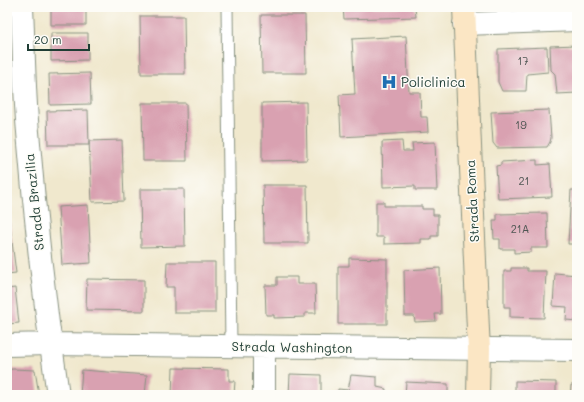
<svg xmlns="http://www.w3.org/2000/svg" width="584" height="402" viewBox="0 0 584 402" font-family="Mali,sans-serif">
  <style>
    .building { fill: #d9a1b1 }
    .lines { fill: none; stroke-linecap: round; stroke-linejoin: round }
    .lane-casing { stroke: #889280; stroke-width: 13 }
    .street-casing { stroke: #889280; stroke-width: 24 }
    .secondary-casing { stroke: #889280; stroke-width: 24 }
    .lane { stroke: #fff; stroke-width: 11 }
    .street { stroke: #fff; stroke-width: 22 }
    .secondary { stroke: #fbe6c4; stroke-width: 22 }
    .labels { text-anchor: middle; stroke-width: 3; stroke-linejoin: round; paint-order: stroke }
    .number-label { font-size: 11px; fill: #4e5653 }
    .poi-label { font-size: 13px; fill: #1f3d34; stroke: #fdfcf7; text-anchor: start }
    .street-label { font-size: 13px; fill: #1f3d34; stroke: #fdfcf7 }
  </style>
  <rect width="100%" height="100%" fill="#fdfcf7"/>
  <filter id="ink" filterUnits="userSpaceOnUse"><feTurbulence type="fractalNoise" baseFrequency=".025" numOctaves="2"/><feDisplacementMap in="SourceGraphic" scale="8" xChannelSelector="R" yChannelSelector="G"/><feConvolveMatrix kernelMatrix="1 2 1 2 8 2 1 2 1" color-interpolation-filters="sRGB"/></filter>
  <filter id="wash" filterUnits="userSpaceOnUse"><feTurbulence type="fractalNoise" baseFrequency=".012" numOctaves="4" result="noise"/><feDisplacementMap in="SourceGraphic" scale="16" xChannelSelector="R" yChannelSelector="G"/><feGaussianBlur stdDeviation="0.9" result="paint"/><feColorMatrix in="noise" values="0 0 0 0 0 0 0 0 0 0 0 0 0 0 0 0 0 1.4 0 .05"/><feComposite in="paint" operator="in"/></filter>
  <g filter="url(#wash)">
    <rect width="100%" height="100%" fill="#f0e8cd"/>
    <g id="blocks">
      <path class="building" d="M51,7H86V25H51Z
        M343,7H415L416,17L344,19Z
        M261,15H305L306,73H262Z
        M140,16H184L185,74H141Z
        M51,33H88V60L51,61Z
        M406,36L409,92H420L421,117H427L428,132L341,137L339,95L355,94L352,39Z
        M577,45V93L557,94L555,74L551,70L550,46Z
        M547,47L548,72L527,74L526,91H502L498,82V49Z
        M90,73L91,104L50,105L49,74Z
        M306,102L307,160L262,161V103Z
        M142,103H186L187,161H143Z
        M88,110L89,145H48L47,111Z
        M549,110L551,138L550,142L547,147L497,148L493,143L491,112Z
        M576,138H577V165H574Z
        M122,140L124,201L92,202L89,141Z
        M402,141L403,151H413L412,143L435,142L437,190H415V186L383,187L382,142Z
        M537,160V165L550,164L552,197L498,199L496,166L501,165V162Z
        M263,185H307L308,243H264Z
        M140,189H184L185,246L141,247Z
        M571,190H577V244H568Z
        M376,202H384V206H422V209H433V215H438V236H431V239H421V243L384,244V237H376Z
        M88,205L91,263L62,265L58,207Z
        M547,213L548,248H531V252L514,253V249H500V239H494L493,220H497V214Z
        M7,218H9L16,273L7,274Z
        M349,258L387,259V324H338V266H349Z
        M167,262H215V313H174V287H166Z
        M440,268L441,314H435L436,321L415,322L414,316H405L404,270Z
        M511,268H527V271H546L544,318L510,317V307H504V271H511Z
        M555,273L577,275V321L566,320L567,307L553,306Z
        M277,277H297V284H315L316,313H305V317L274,318V315H266L265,285H277Z
        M87,279L144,280V311L86,310Z
        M15,288L19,323L7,324V289Z
        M173,368L229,369V381H235L234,395H172Z
        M13,369L35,370L39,395H7V370Z
        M82,370L147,375L145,395H80Z
        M290,374L321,375V395H289Z
        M351,375L377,377V387L386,389L385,395H338V389L348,390Z
        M515,381L556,382V395H515Z
        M406,382L448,384V395H405Z
        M571,385H577V395H570Z"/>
    </g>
  </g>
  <g filter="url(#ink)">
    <use href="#blocks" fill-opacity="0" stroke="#889280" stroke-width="1"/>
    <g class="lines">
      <defs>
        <path id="lane" d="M227,7L231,346"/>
        <path id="street" d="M22,7C24,49 24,90 28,132C35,220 45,308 58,395
          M464,24L577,20
          M7,345L50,344L577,350
          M264,347V395"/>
        <path id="secondary" d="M464,7L478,330L479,349L478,395"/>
      </defs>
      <use href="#lane" class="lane-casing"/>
      <use href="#street" class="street-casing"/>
      <use href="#secondary" class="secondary-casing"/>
      <use href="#lane" class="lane"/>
      <use href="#street" class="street"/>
      <use href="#secondary" class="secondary"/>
    </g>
  </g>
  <defs>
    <symbol id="hospital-bare" viewBox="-9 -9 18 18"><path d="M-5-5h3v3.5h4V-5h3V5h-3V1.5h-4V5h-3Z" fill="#1f6fb2" stroke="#fdfcf7" stroke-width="2.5" paint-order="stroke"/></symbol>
  </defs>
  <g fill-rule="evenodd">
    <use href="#hospital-bare" x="378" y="71" width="22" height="22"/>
  </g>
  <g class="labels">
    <g class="number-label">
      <text x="523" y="65">17</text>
      <text x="521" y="129">19</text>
      <text x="524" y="185">21</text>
      <text x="520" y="233">21A</text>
    </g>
    <g class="poi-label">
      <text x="401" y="87">Policlinica</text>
    </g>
    <g class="street-label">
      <text transform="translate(472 201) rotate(-93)" y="5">Strada Roma</text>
      <text transform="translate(34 202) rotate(-96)" y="5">Strada Brazilia</text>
      <text transform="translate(292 347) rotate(1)" y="5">Strada Washington</text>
    </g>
  </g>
  <rect width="584" height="402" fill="none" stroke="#fdfcf7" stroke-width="24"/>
  <path d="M28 44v6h61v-6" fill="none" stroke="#1f3d34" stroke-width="2"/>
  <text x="34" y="44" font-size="12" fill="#1f3d34" stroke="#fdfcf7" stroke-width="3" paint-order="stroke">20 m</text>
</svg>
